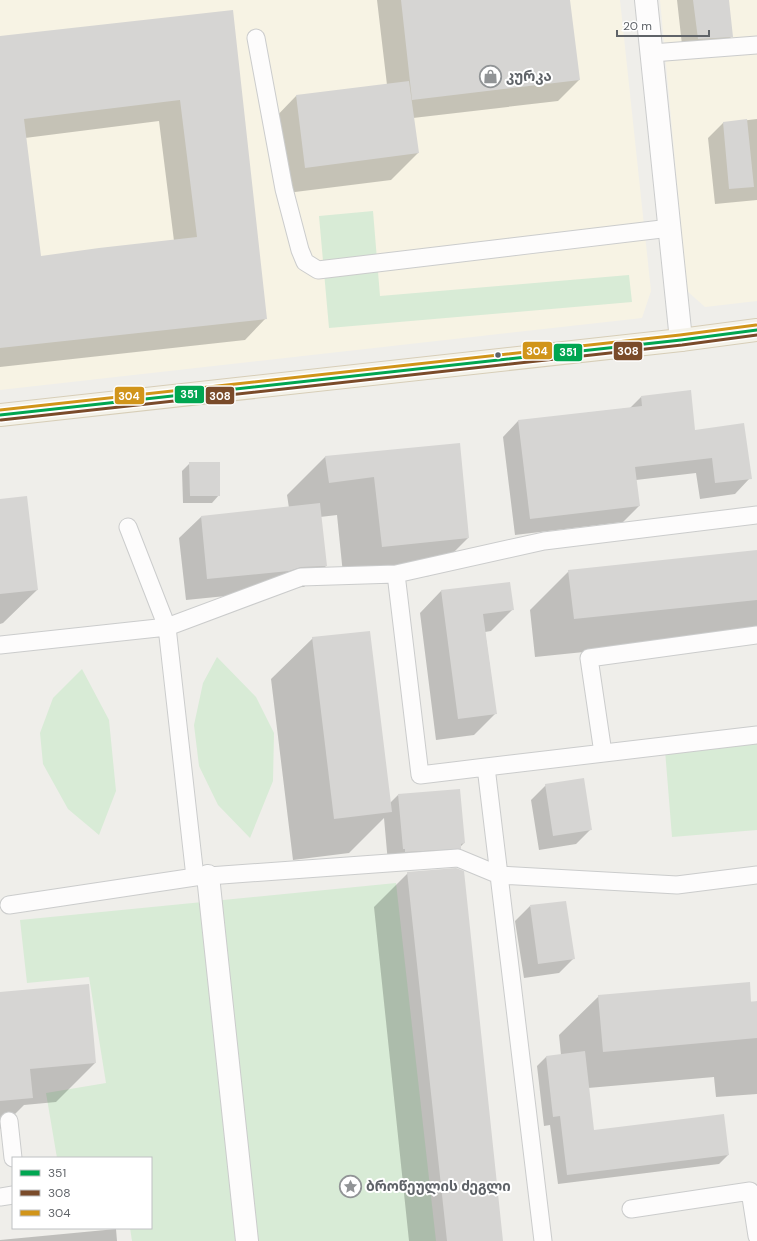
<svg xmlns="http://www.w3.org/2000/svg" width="757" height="1241" viewBox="0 0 757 1241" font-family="'DM Sans','Noto Sans Georgian',sans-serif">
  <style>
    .commercial { fill: #f7f3e4 }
    .green { fill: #d8ebd6 }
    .shadow { fill: #0003; fill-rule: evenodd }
    .building { fill: #d6d5d3; fill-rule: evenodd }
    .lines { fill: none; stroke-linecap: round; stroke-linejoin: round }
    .service-casing { stroke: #cbcccc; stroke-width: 19 }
    .pedestrian-casing { stroke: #cbcccc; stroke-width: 24 }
    .minor-casing { stroke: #cbcccc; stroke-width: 24 }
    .primary-casing { stroke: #d7ceb8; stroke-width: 24 }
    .service { stroke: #fdfcfc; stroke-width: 17 }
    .pedestrian { stroke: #fdfcfc; stroke-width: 22 }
    .minor { stroke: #fdfcfc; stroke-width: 22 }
    .primary { stroke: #f4f2e9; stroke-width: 22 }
    .bus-1-casing { stroke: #fff; stroke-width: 6 }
    .bus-2-casing { stroke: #fff; stroke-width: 6 }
    .bus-3-casing { stroke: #fff; stroke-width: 6 }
    .bus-1 { stroke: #00a651; stroke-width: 3 }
    .bus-2 { stroke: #7a4b2a; stroke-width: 3 }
    .bus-3 { stroke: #d1951a; stroke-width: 3 }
    .bus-dot { fill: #5f6368; stroke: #fff; stroke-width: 1.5 }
    .labels { text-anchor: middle; stroke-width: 4; stroke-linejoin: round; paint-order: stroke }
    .poi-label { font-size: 14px; font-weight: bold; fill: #5f6368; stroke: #fff; text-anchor: start }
    .line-badge { stroke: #fff; stroke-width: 1.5 }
    .badge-label { font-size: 11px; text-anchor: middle; font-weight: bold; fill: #fff }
  </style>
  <rect width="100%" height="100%" fill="#efeeea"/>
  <path class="commercial" d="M0,0H620L651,291L642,318L0,390Z
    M660,0H757V301L705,307L687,291Z"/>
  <path class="green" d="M373,211L380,296L629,275L632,302L329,328L319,216Z
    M217,657L256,697L274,733L273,781L250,838L218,805L199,766L194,725L203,683Z
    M82,669L109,720L116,791L99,835L68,809L43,764L40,733L53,698Z
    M757,743V830L672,837L665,750Z
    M396,883L436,1241H132L130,1228H151V1158H57L46,1093L106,1083L89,977L27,983L20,920Z"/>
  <path class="shadow" d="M377,0H569L579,80L558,101L413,118L418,153L391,180L279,194L270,123L296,96L387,85Z
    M677,0H728L732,36L717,51L683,54Z
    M232,11L266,318L245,340L0,367V37ZM159,121L174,241L40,257L25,138Z
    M757,119V200L715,204L708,138L723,123Z
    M641,397L695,431L750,478L735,494L700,499L696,473L636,480L639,506L623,522L515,535L503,437L518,421L630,408Z
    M459,444L468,538L430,576L344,584L337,515L320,517L326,566L304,587L278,588L266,592L186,600L179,538L201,517L289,508L287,495L325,457Z
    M190,463L219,495L212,503H183L182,471Z
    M0,500L37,590L3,623L0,624Z
    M757,551V628L750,635L535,657L530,610L569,571Z
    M441,591L513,609L491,631L485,632L496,713L474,735L436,740L420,613Z
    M313,638L390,803L398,795L464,843L445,863H388L384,818L349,853L293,860L271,679Z
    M546,785L591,829L576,844L539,850L531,800Z
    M408,873L502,1241H409L374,907Z
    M530,906L574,958L559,973L524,978L515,921Z
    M0,993L95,1063L56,1102L24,1105L0,1129Z
    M599,996L757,1002V1094L716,1097L714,1077L588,1088L593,1131L728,1155L719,1164L558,1184L550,1125L544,1126L537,1066L546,1057L561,1055L559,1035Z
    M116,1229L117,1241H0V1240Z"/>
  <path class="building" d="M401,0H570L580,80L412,100Z
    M693,0H729L733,37L698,39Z
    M233,10L267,319L0,348V36ZM180,100L197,237L99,248L41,256L24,119Z
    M409,81L419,153L305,168L296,95Z
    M747,119L754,187L729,189L723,122Z
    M691,390L695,430L744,423L752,479L715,483L712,458L635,467L640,506L530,519L518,420L642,406L641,396Z
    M460,443L469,538L382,547L374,477L329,483L325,456Z
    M189,462H220V496H190Z
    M27,496L38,590L0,594V499Z
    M320,503L327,566L301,567L289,571L207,579L201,516Z
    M757,550V600L574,619L568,570Z
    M510,582L514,610L483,614L497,714L458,719L441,590Z
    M370,631L392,812L334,819L312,637Z
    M584,778L592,830L553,836L545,784Z
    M460,789L465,843L461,844V849L405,852V849H403L398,794Z
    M456,868L464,871L503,1241H447L407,872Z
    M566,901L575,959L538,964L530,905Z
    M750,982L751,1002L757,1001V1038L603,1052L598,995Z
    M89,984L96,1063L30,1069L33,1098L0,1101V992Z
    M585,1051L594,1130L724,1114L729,1155L567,1175L560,1116L553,1117L546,1056Z"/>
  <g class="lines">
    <defs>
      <path id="service" d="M256,38L284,189L300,250L305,262L318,270L670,228
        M652,53L757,45
        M128,527L167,627L195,877L458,858L499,875L677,885L757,875
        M396,574L544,541L757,515
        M0,645L167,627L301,577L396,574L420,775L486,767
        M603,753L589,658L757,635
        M9,905L195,877
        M9,1121L13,1158
        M0,1197L13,1195
        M631,1209L750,1191L757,1236
        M543,1241L486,767L757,735"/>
      <path id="pedestrian" d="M208,876L247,1241"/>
      <path id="minor" d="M646,0L681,340"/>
      <path id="primary" d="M0,415L681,340L757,330"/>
    </defs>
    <use href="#service" class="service-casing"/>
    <use href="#pedestrian" class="pedestrian-casing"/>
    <use href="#minor" class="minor-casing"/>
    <use href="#primary" class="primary-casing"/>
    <use href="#service" class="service"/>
    <use href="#pedestrian" class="pedestrian"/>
    <use href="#minor" class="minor"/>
    <use href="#primary" class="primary"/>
    <defs>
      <path id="bus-1" d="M0,415L681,340L757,330"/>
      <path id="bus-2" d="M1,420L682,345L757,335"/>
      <path id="bus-3" d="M0,410L680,335L756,325"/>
    </defs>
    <use href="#bus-1" class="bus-1-casing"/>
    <use href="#bus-2" class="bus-2-casing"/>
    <use href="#bus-3" class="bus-3-casing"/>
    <use href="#bus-1" class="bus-1"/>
    <use href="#bus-2" class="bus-2"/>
    <use href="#bus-3" class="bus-3"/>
  </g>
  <defs>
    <symbol id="shop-ring" viewBox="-11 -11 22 22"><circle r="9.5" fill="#fff" stroke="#919496" stroke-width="1.5"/><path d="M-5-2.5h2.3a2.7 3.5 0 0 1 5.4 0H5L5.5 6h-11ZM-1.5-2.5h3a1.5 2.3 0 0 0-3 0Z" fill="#919496"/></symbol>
    <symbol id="sight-ring" viewBox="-11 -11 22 22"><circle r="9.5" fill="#fff" stroke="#919496" stroke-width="1.5"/><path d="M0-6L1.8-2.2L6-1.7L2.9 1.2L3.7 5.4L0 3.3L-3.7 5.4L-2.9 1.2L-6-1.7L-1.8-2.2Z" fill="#919496"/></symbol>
  </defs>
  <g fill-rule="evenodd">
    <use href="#shop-ring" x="478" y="64" width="25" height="25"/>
    <use href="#sight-ring" x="338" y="1174" width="25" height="25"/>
  </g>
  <circle class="bus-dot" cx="498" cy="355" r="3.5"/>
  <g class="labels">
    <g class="poi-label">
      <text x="506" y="81">კურკა</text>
      <text x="366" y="1191">ბროწეულის ძეგლი</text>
    </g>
  </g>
  <g class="line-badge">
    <rect x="522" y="341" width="31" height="19" rx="4" fill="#d1951a"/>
    <rect x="613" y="341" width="30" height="20" rx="4" fill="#7a4b2a"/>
    <rect x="553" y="343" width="30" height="19" rx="4" fill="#00a651"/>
    <rect x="174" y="385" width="31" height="19" rx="4" fill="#00a651"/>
    <rect x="114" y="386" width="31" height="19" rx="4" fill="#d1951a"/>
    <rect x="205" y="386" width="30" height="19" rx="4" fill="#7a4b2a"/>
  </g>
  <g class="badge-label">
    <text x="537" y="355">304</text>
    <text x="628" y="355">308</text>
    <text x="568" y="356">351</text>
    <text x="189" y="398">351</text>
    <text x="129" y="400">304</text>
    <text x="220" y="400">308</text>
  </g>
  <rect x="12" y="1157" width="140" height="72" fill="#ffffff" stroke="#bfc1c3"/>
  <rect x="20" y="1170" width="20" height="6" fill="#00a651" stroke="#bfc1c3"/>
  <text x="48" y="1177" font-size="12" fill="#5f6368">351</text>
  <rect x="20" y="1190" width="20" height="6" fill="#7a4b2a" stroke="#bfc1c3"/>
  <text x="48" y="1197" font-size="12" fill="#5f6368">308</text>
  <rect x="20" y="1210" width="20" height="6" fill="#d1951a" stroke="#bfc1c3"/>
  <text x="48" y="1217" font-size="12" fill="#5f6368">304</text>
  <path d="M617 30v6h92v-6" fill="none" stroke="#5f6368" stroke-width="2"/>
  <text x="623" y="30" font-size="12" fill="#5f6368" stroke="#ffffff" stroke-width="3" paint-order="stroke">20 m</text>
</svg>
